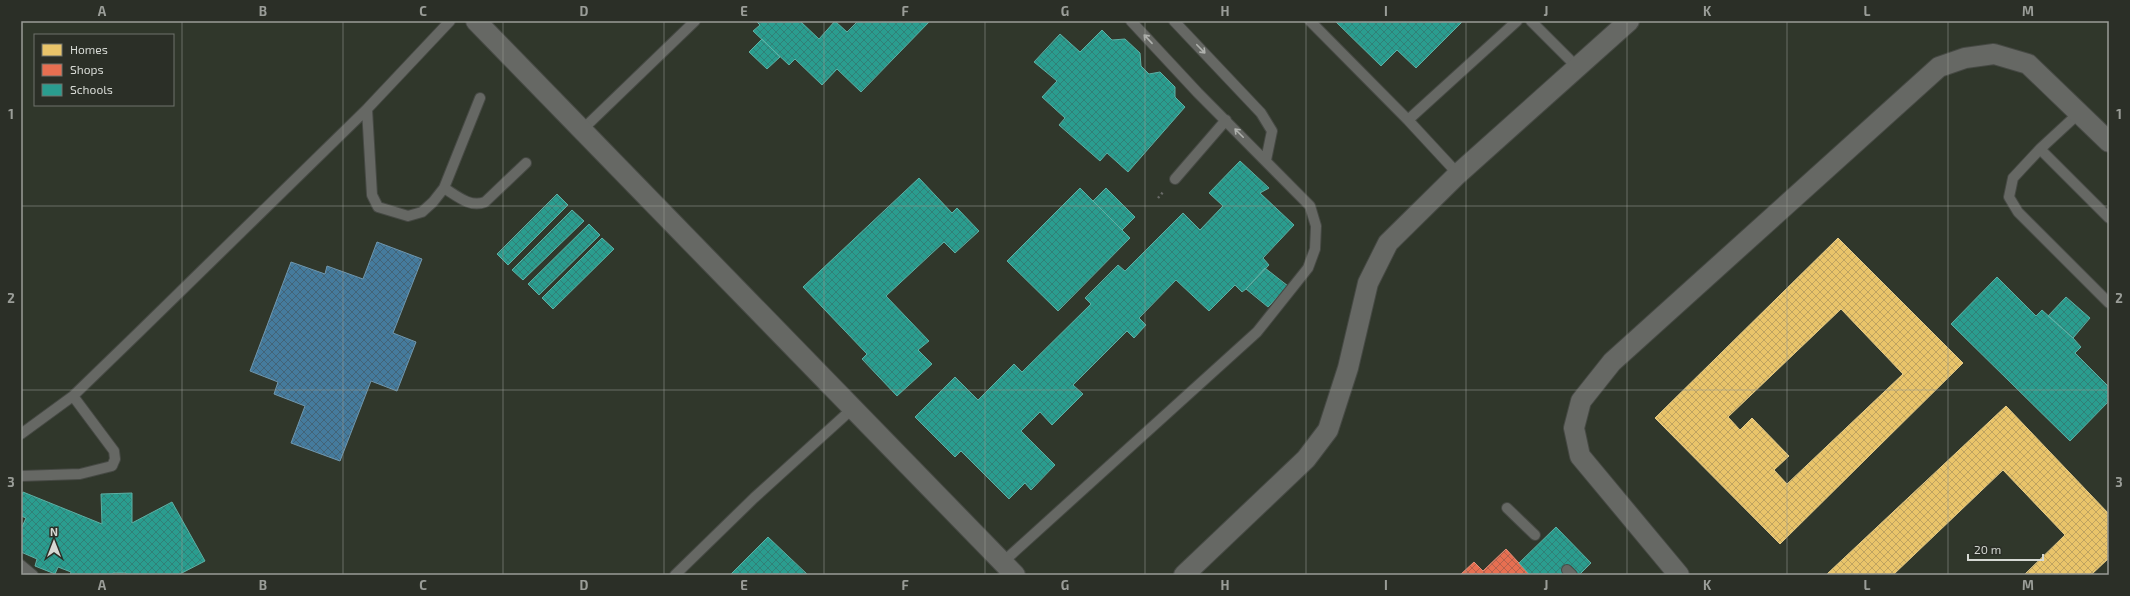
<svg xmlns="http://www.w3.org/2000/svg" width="2130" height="596" viewBox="0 0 2130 596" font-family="'Exo 2',sans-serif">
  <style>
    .built { fill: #30372b; fill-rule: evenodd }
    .homes { fill: url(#homes-cross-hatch); stroke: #e3ca8a; fill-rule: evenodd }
    .shops { fill: url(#shops-cross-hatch); stroke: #e28f78 }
    .schools { fill: url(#schools-cross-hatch); stroke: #5eafa4 }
    .public { fill: url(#public-cross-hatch); stroke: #7097ae }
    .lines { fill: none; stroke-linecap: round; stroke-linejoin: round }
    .lane-casing { stroke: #464944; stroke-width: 12 }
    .street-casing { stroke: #464944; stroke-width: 22 }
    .path { stroke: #676966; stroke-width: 2.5; stroke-dasharray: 2 3; stroke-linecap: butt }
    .lane { stroke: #666864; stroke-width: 10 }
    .street { stroke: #666864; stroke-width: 20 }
    .oneway { stroke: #afb1ad }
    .grid { fill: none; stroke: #9a9d98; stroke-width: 1; stroke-opacity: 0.55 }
    .neatline { fill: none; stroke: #9a9d98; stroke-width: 1.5 }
    .grid-label { font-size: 13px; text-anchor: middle; font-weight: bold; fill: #9a9d98 }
  </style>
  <defs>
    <pattern id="homes-cross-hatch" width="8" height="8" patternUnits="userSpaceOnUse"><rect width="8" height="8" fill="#e9c46a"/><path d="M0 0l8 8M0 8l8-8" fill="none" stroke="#bfa360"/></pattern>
    <pattern id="shops-cross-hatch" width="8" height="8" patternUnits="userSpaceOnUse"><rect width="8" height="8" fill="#e76f51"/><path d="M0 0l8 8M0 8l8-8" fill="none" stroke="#b5614c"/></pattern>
    <pattern id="schools-cross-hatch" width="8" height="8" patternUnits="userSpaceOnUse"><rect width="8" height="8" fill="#2a9d8f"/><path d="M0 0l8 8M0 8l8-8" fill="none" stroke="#318177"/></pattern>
    <pattern id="public-cross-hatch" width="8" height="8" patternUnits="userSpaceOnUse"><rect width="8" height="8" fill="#457b9d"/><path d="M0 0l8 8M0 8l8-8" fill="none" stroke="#436478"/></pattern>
  </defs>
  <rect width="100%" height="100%" fill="#2b2d29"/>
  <path class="built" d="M21,21H2109V575H21ZM35,35H173V105H35Z"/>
  <path class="homes" d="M1838,238L1963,363L1780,544L1655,418ZM1841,309L1903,374L1787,484L1774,470L1789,456L1752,418L1740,430L1728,417Z
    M2006,406L2109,514V558L2091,575H2024L2065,535L2003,470L1893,575L1827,574Z"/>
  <path class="shops" d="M1506,549L1530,575H1460L1474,562L1483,571Z"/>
  <path class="schools" d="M756,21H800L819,39L835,21L847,32L858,21H930L861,92L837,69L822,85L795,59L789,65L753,31L760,25Z
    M1335,21H1463L1416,68L1397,50L1381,66Z
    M1102,30L1112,40L1125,39L1140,53L1141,66L1149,74L1160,72L1175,87V97L1185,107L1128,172L1107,153L1100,161L1059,125L1065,118L1042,97L1057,81L1034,62L1060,34L1080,52Z
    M762,39L780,57L767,69L749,52Z
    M1240,161L1269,188L1260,193L1294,225L1263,258L1269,265L1246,289L1242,292L1235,285L1209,311L1176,280L1139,318L1146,325L1134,338L1127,331L1073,385L1083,394L1052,425L1040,412L1021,431L1055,465L1031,490L1025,483L1009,499L961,451L955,457L915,417L955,377L978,400L1014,364L1022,372L1091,304L1085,298L1118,265L1125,271L1183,213L1200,230L1223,206L1209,193Z
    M919,178L952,213L957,208L979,231L955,253L944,242L886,296L929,341L918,350L932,364L897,396L862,359L867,354L803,287Z
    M1080,188L1130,238L1058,311L1007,261Z
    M1106,188L1135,217L1122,230L1093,201Z
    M557,194L568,205L508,265L497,254Z
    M572,210L584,221L523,280L512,270Z
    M589,224L600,235L539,295L528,284Z
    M602,238L614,249L553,309L542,298Z
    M1265,268L1288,286L1268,307L1246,289Z
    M1997,277L2036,316L2042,310L2073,338L2081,347L2075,353L2109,387V401L2070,441L1951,324Z
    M2066,297L2090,318L2073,338L2048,316Z
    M23,492L102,524L101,494L132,493V523L172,502L205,561L178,575H127L126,573H113L112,575H70L71,572L58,567L55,574L35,566L37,559L21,552V529L26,518L21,516V497Z
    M1556,527L1591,563L1579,575H1530L1519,563Z
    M768,537L808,575H730Z"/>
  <path class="public" d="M377,242L422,259L393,333L416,342L397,391L371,381L340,461L291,443L305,406L274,394L278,382L250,371L291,262L325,274L327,266L363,279Z"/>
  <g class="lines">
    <defs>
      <path id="lane" d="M1174,21L1261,113L1272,131L1266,160
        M1310,21L1408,120L1458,174
        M1531,21L1577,67
        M367,109L372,195L378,207L408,216L422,212L433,202L444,188L480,98
        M2079,113L2040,149L2013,178L2009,197L2018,212L2109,303
        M1408,120L1517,21
        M582,130L695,21
        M2040,149L2109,218
        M1175,179L1226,120
        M444,188C457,196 470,208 485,202L526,163
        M21,434L73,396L137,334L367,109L450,21
        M21,476L80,474L112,466L115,459L114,451L73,396
        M1507,508L1535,535
        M1003,562L1257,332L1308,268L1315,249L1316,226L1310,206L1198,93L1131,21
        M21,565L33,575
        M1567,570L1572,575
        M675,575L754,498L852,409"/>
      <path id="street" d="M476,21L1015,575
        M1184,575L1306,459L1328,430L1348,368L1368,283L1388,243L1458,174L1629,21
        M1679,575L1580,456L1574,428L1581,401L1612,362L1939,67L1965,58L1994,54L2028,64L2109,142"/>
    </defs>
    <use href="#lane" class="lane-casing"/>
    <use href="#street" class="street-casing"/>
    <path class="path" d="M1158,198L1164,191"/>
    <use href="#lane" class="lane"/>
    <use href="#street" class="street"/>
  </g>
  <defs><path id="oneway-shaft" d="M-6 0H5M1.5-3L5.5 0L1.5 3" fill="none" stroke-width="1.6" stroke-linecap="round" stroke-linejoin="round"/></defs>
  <g class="oneway">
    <use href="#oneway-shaft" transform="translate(1148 39) rotate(-133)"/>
    <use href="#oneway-shaft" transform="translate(1201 49) rotate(46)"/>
    <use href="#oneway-shaft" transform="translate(1239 133) rotate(-135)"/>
  </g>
  <path class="grid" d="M182,21V575M343,21V575M503,21V575M664,21V575M824,21V575M985,21V575M1145,21V575M1306,21V575M1466,21V575M1627,21V575M1787,21V575M1948,21V575M21,206H2109M21,390H2109"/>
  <rect width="2130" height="596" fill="none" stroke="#2b2f27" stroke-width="44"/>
  <rect x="34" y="34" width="140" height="72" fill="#2b2f27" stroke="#6f736c"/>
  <rect x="42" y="44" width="20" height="12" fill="#e9c46a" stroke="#6f736c"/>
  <text x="70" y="54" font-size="12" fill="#d6d9d4">Homes</text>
  <rect x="42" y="64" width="20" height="12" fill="#e76f51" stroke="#6f736c"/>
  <text x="70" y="74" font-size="12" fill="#d6d9d4">Shops</text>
  <rect x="42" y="84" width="20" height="12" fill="#2a9d8f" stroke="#6f736c"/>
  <text x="70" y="94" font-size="12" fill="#d6d9d4">Schools</text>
  <g transform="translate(54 542)" stroke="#2b2f27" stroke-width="3" paint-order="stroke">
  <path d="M0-3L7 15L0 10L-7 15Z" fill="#d6d9d4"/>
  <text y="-6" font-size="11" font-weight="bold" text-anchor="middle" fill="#d6d9d4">N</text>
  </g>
  <path d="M1968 554v6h75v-6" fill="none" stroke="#d6d9d4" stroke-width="2"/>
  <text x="1974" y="554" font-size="12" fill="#d6d9d4" stroke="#2b2f27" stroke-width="3" paint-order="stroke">20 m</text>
  <rect x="22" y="22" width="2086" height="552" class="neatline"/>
  <g class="grid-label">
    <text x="102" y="16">A</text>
    <text x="263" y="16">B</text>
    <text x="423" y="16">C</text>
    <text x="584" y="16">D</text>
    <text x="744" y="16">E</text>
    <text x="905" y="16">F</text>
    <text x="1065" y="16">G</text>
    <text x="1225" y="16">H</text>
    <text x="1386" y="16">I</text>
    <text x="1546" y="16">J</text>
    <text x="1707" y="16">K</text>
    <text x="1867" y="16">L</text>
    <text x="2028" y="16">M</text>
    <text x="11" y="119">1</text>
    <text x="2119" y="119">1</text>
    <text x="11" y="303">2</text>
    <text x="2119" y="303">2</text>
    <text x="11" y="487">3</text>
    <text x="2119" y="487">3</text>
    <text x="102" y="590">A</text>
    <text x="263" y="590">B</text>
    <text x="423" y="590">C</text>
    <text x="584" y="590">D</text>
    <text x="744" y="590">E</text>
    <text x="905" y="590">F</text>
    <text x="1065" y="590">G</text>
    <text x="1225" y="590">H</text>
    <text x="1386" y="590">I</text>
    <text x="1546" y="590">J</text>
    <text x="1707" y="590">K</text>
    <text x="1867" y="590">L</text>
    <text x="2028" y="590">M</text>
  </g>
</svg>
